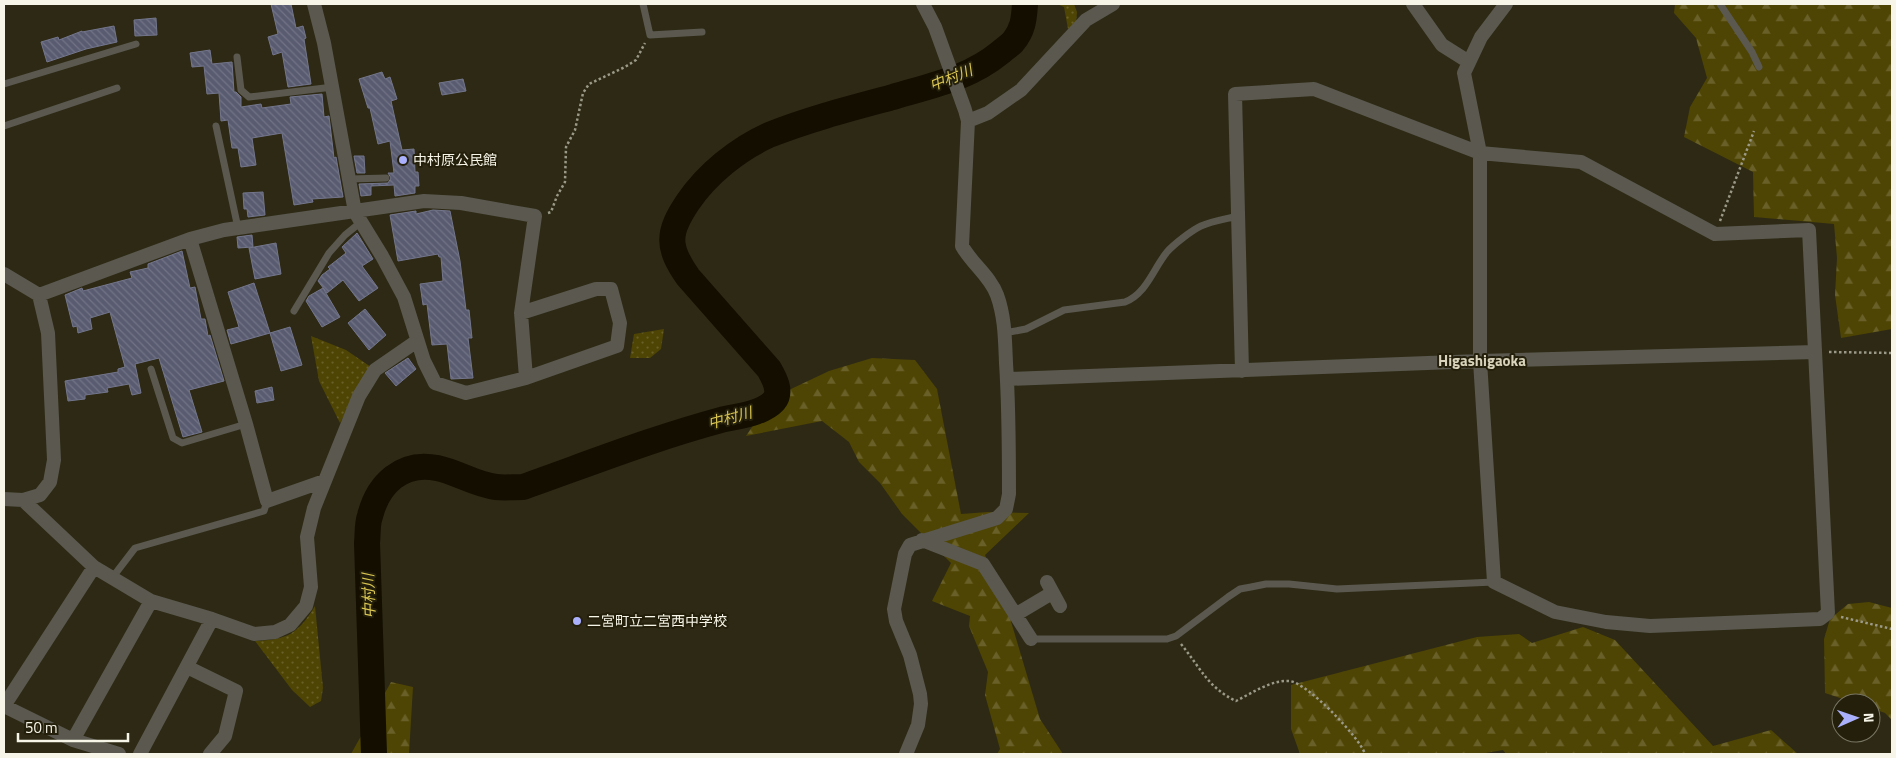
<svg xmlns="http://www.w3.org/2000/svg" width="1896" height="758" viewBox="0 0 1896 758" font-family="'Titillium Web','Noto Sans JP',sans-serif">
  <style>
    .grass { fill: url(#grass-dots) }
    .forest { fill: url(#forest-firs) }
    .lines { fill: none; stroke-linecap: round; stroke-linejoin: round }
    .river { stroke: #130e00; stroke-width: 26 }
    .building { fill: url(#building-back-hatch); stroke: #73768c }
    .path { stroke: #9b9988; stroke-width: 2.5; stroke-dasharray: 2.5 2.5; stroke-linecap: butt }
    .service { stroke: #5a584f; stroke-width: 7 }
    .minor { stroke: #5a584f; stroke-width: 14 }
    .poi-dot { fill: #aab0fb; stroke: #231f0b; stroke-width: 2 }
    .labels { text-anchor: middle; stroke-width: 4; stroke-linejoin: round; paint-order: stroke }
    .poi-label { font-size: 14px; fill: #f7f5e8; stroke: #231f0b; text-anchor: start }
    .water-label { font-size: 15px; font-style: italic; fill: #dbc752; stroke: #231f0b }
    .neighbourhood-label { font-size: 15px; font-weight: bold; fill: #d8d3ba; stroke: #231f0b }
  </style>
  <defs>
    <pattern id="grass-dots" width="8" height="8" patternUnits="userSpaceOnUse" patternTransform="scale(1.25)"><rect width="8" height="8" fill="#4e4403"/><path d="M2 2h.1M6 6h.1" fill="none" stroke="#686028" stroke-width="1.8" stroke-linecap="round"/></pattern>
    <pattern id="forest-firs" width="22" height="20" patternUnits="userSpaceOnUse" patternTransform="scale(1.25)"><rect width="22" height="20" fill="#4e4403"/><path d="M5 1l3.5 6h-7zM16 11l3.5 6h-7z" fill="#686028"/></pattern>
    <pattern id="building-back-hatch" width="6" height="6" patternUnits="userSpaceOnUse" patternTransform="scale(1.25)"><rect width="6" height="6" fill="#595b71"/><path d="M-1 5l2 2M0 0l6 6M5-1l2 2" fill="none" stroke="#727385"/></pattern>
  </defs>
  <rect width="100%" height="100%" fill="#2d2914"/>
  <path class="grass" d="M1057,4H1074L1077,12L1076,24L1068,29L1064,7Z
    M664,329L661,349L650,358H630L634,334Z
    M311,336L346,350L371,367L340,423L319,381Z
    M315,606L323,688L321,701L310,707L292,690L255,641C287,640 298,634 315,606Z"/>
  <path class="forest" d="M1675,4H1892V329L1841,338L1835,295L1837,258L1834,224L1754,217L1753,172L1684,137L1690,107L1707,78L1696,38L1674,13Z
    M872,358L915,360L937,389L961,514L988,512L1029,513L985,555L1007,608L1040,719L1063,754H997L1000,749L985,695L988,672L969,626L970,616L932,601L951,563L902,514L880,483L859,462L849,442L822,421L746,436L760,415L791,389L829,371Z
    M1869,602L1892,608V720L1885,713L1871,708V703H1855L1825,693L1824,639L1830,619L1848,604Z
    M1583,627L1615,640L1713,746L1771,730L1798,754H1506L1503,750L1480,754H1300L1291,729V685L1477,637L1519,634L1532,643Z
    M391,682L413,687L409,754H351Z"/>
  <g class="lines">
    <path class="river" d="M374,754L367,543C368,534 367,524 370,516C378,484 402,461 437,468C457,472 476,485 496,487C504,488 514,487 523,487C588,464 654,438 721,420C737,416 762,414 774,401C782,391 774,378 769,369L688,277C667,247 667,233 688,202C707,174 738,149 769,135C809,119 852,108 893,97C933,85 968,79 1001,52C1004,49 1009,46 1013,42C1023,30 1024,19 1025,4"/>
  </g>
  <path class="building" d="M271,4H291L296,28L303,26L306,38L304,39L311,84L288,87L282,52L273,55L268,37L278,34Z
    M156,18L157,35L135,36L134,20Z
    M114,26L117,42L86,49L47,62L41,42L58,37L59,40L82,31V32Z
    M210,50L212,64L232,62L234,92H236L241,97V107L261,104L262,108L291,104L290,97L322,94L324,117L329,116L334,158L336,157L343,197L312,199L313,202L294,205L282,133L252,138L256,165L241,167L238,148H232L228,120L221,121L219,93L207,94L204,66L192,67L190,53Z
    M382,72L385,79L390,77L397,99L391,101L402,150L414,149L415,172H418L419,186H415V193L395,196L394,185L371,186V195L361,196L359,184L388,183L391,178L388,173H394L390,141L378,144L370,108H368L359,79Z
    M463,79L466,91L442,95L439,83Z
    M354,156H364L365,173H357Z
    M263,192L265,215L248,217L247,209H244L243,193Z
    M433,210L450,211L460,261L466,310H469L472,338H468L473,378L451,379L447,344L432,345L427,304L423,305L420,284L443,281L441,257H439L438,254L398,261L390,215L416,211V214Z
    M357,233L373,259L362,266L378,288L359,301L343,280L327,293L318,281L322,275L330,269L328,267L346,253L342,247Z
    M252,235L253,247L238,248L237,237Z
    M276,243L281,274L255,279L249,248Z
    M182,251L190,288L195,287L201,319H205L208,336L210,335L224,381L189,390L202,432L183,437L159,358L135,364L141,393L132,395L129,384L107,388L108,392L85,395V399L68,401L65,381L118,372V369L125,367L110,312L90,318L92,329L78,333L77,326L73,327L65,295L82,288L83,291L132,278L130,272L148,268V264Z
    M254,283L270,333L231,344L227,330L239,327L228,292Z
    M323,288L340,317L322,327L306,301L309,296Z
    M365,309L386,335L369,350L348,323Z
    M290,327L302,365L281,371L270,333Z
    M408,358L416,369L396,386L385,373Z
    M272,387L274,400L257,403L255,391Z"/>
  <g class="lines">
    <path class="path" d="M548,213L551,212L557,196L565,182L566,147L575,130L583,93L589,84L625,67L636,60L645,43
      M1720,221L1754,131
      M1829,352L1892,353
      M1841,617L1892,629
      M1181,644C1200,667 1208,688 1236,701C1252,693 1271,680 1289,681C1307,682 1360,738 1365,754"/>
    <path class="service" d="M643,4L650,35L702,32
      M1720,4L1752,52L1759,67
      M237,57L241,90L249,97L333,87
      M4,84L136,44
      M4,126L117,88
      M216,126L238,228
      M349,179L386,178
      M294,311L329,253L345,235L361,222
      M1004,333L1026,329L1064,310L1125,302C1147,293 1153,269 1167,252C1173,245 1192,230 1201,226C1212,221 1226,219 1238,216
      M151,369L173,438L182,443L246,424
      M112,578L135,548L264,511L267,501
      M1031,639H1167L1176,636L1228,597L1240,589L1251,587L1266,584H1289L1337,589L1494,582"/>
    <path class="minor" d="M314,4L324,43L355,212L382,256L404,297L424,361L435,383L466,393L526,378L617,346L620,323L611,289H596L521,313
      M1413,4L1442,45L1469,62
      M968,121L988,113L1021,90L1086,20L1113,4
      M190,239L246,424L267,501L324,481
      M4,274L39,295L48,333L54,460L50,482L40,495L23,500L4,499
      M39,295L190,239L224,230L424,201L461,203L535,216L521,313L526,378
      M1242,371L1235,94L1314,89L1480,153L1581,162L1715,234L1809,230L1828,613L1820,619L1650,626L1606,622L1555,612L1494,582L1480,361V153L1464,73L1481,37L1506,4
      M1007,379L1480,361L1815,352
      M23,500L94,567L151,601L212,619L254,634L275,632L290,625L306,606L311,587L307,537L314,508L359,396L375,370L417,341
      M922,540L983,564L1031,639
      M1047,582L1060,606
      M1015,615L1052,593
      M187,667L236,691L225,736L210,754
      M4,706L94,567
      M4,706L73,740L119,754
      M73,740L151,601
      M140,754L212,619
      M906,754L918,725L921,704L920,694L910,655L896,621L894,609L905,554L910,545L997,518L1006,509L1009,494C1009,450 1009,407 1006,363C1005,340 1005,317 997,295C990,276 972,264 962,246L968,121L965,110L935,27L923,4"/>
  </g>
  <g class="poi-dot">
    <circle cx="403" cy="160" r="5"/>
    <circle cx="577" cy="621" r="5"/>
  </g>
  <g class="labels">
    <g class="poi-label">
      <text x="413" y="165">中村原公民館</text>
      <text x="587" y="626">二宮町立二宮西中学校</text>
    </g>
    <g class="water-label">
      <text transform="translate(951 78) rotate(-22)" y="5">中村川</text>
      <text transform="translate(730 418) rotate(-15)" y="5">中村川</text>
      <text transform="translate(369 596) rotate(-92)" y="5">中村川</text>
    </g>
    <g class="neighbourhood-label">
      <text x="1482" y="366">Higashigaoka</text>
    </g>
  </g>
  <rect width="1896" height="758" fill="none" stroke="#f7f5e8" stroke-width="10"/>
  <g transform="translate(1856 718) rotate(88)"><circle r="24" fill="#231f0b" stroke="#787563"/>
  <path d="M0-4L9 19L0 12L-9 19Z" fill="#aab0fb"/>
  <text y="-8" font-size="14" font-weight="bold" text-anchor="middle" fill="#f7f5e8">N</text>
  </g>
  <path d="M18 733v8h110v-8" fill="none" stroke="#f7f5e8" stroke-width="2.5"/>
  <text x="25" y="733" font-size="15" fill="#f7f5e8" stroke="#231f0b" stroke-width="4" paint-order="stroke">50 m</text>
</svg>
